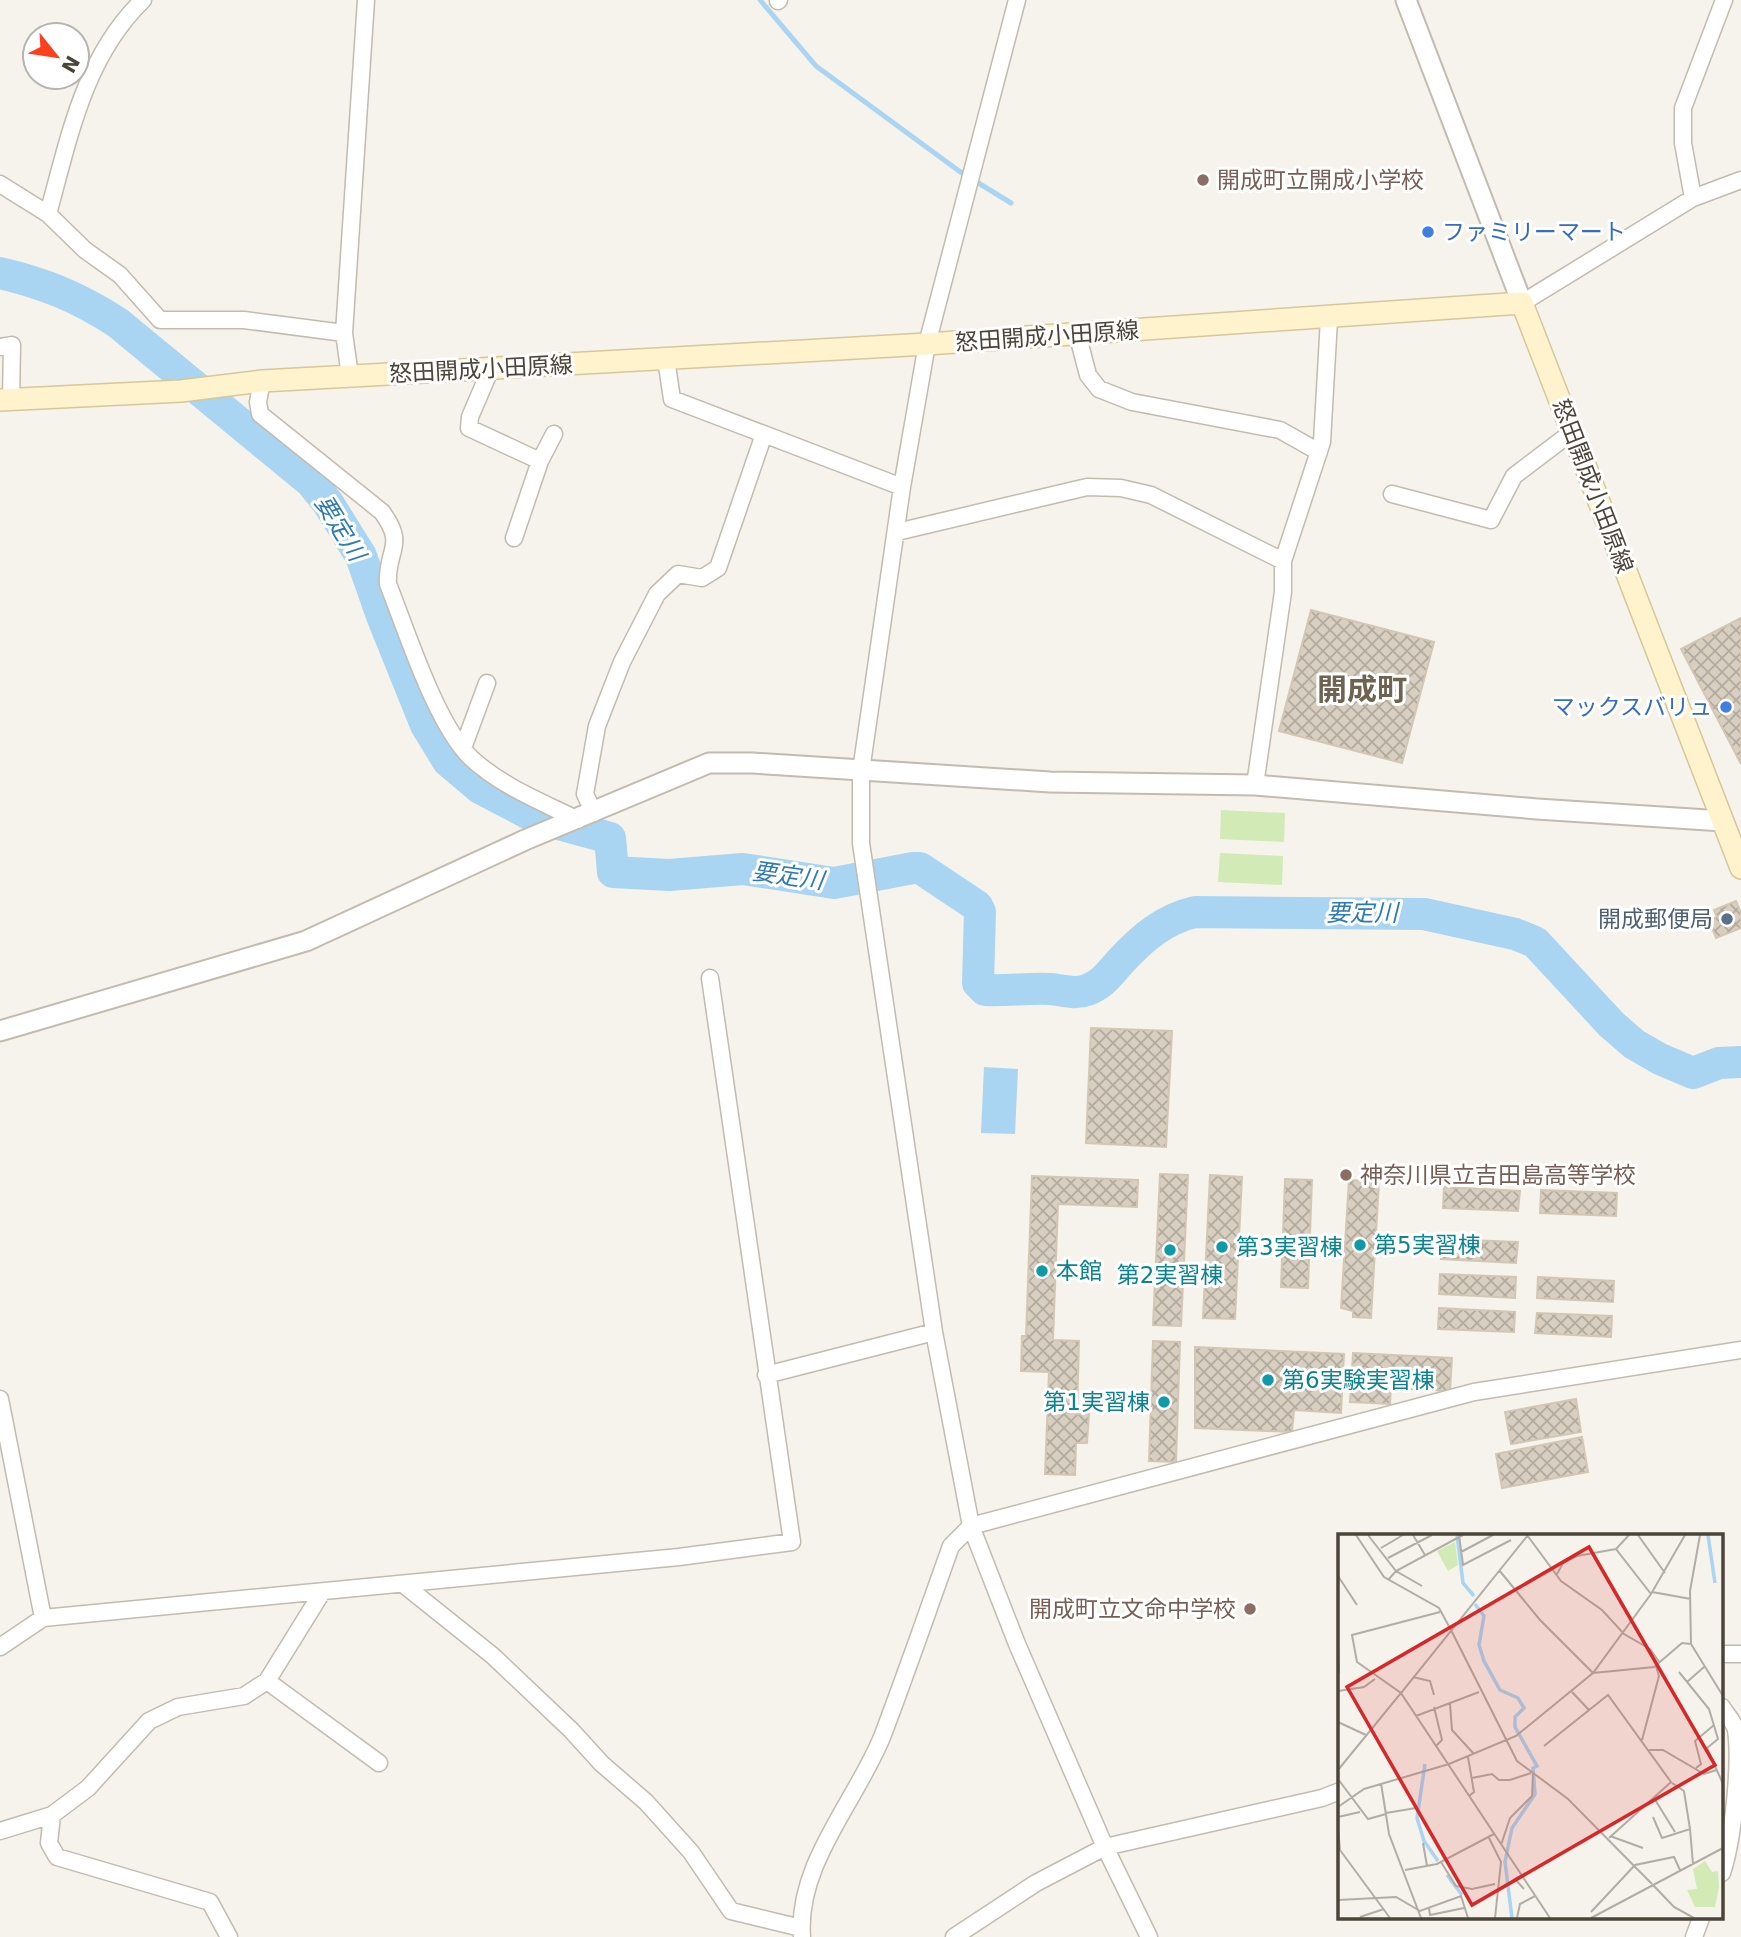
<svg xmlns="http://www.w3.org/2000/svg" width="1741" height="1937" viewBox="0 0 1741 1937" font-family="'DejaVu Sans','Noto Sans JP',sans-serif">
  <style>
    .pitch { fill: #d2eab5 }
    .water { fill: #a9d4f2 }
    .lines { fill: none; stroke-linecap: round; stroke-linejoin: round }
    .stream { stroke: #a9d4f2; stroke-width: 5 }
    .river { stroke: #a9d4f2; stroke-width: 32 }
    .building { fill: url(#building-cross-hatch); stroke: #d3c7b4; stroke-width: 2 }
    .minor-casing { stroke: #c2bbae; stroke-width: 19 }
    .tertiary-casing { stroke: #c2bbae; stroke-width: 23 }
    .secondary-casing { stroke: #d6c79b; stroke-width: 24 }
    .minor { stroke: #fff; stroke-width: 16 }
    .tertiary { stroke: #fff; stroke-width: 19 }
    .secondary { stroke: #fff3cd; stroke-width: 21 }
    .education-dot { fill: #8d6e63; stroke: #fff; stroke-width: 2.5 }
    .shop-dot { fill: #3f7fe0; stroke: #fff; stroke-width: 2.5 }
    .service-dot { fill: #5c6f8a; stroke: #fff; stroke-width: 2.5 }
    .culture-dot { fill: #0f9aa8; stroke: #fff; stroke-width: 2.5 }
    .labels { text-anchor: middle; stroke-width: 6; stroke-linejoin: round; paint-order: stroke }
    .education-label { font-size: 23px; fill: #785e54; stroke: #fff; text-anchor: start }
    .shop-label { font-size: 23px; fill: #366cbe; stroke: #fff; text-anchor: start }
    .street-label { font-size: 23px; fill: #4b4439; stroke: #fff }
    .service-label { font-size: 23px; fill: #4e5e75; stroke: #fff; text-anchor: end }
    .culture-label { font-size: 23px; fill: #0d838f; stroke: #fff; text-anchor: start }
    .water-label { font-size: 24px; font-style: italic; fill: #2e7ab2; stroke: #fff }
    .district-label { font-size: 30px; font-weight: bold; fill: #6e6250; stroke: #fff }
    .inset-river { fill: none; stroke: #a9d4f2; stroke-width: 3.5 }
    .inset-road { fill: none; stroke: #b2ada4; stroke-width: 2 }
    .view { fill: #d62828; fill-opacity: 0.15; stroke: #d62828; stroke-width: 3.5 }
    .inset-edge { fill: none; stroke: #4b4439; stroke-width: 3.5 }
  </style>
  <defs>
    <pattern id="building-cross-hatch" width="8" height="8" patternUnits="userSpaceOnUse" patternTransform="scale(1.75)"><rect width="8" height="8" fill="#d8cfc1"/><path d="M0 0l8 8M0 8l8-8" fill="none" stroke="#b1aa9e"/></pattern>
  </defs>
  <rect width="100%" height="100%" fill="#f6f3ec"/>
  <path class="pitch" d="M1221,810L1285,813L1284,842L1220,839Z
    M1220,853L1283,856L1282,885L1218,882Z"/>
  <path class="water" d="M984,1067L1018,1069L1015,1134L981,1133Z"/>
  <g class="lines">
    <path class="stream" d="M760,0L816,66L959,171L1011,203"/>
    <path class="river" d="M0,273C44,283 80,298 118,323L311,482L328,503L361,556L382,616L426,725L448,761L480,788L537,818L610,838L613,872L669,875L743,869L834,883L913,868H920L977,906L980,912L978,983L985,990C1007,991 1029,988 1050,989C1063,990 1074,995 1087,990C1102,985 1110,973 1120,962C1141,939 1164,919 1195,912L1424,914L1515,934L1535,942L1611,1024L1634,1044L1660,1059L1693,1073L1719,1063L1741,1062"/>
  </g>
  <path class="building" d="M1311,610L1434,642L1402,763L1279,731Z
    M1741,618V764L1681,649Z
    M1736,901L1741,913V928L1716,938L1709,920L1717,917L1714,910Z
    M1091,1028L1172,1031L1166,1147L1086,1143Z
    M1160,1174L1188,1175L1181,1326L1153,1325Z
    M1210,1175L1242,1177L1235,1319L1203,1318Z
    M1032,1176L1138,1180L1137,1207L1058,1204L1053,1340L1079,1341L1077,1414H1089L1087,1443H1076L1075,1475L1045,1474L1049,1372L1021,1371L1022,1336H1026Z
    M1285,1179L1312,1180L1308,1288L1281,1287Z
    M1349,1180L1379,1182L1371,1318L1353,1317V1311L1341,1308Z
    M1444,1187L1520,1191L1518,1211L1443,1208Z
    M1541,1190L1617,1193L1616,1216L1540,1213Z
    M1442,1239L1518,1242L1516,1263L1441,1259Z
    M1440,1274L1516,1277L1515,1298L1439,1294Z
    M1538,1277L1614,1281L1613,1302L1537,1298Z
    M1439,1308L1515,1312L1514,1332L1438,1329Z
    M1537,1313L1612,1316L1611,1337L1535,1333Z
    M1153,1341L1180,1342L1176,1462L1149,1461Z
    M1195,1347L1344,1354L1341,1413L1294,1410L1292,1432L1195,1428Z
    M1353,1353L1452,1358L1450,1391L1391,1388L1390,1404L1350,1402Z
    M1576,1399L1581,1432L1511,1444L1505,1412Z
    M1582,1437L1588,1472L1502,1488L1496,1454Z"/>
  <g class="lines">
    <defs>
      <path id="minor" d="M1017,0L927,344L902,487L861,771V843L934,1332L971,1526L1017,1644L1105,1847L1149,1937
        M778,1L779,0
        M0,184L48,214L85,250L120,275L160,320H244L344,333
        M1693,198L1683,143V108L1724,0
        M48,214C69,138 84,57 143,0
        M1522,303L1693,198L1741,180
        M1077,333L1088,375L1099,389L1132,402L1280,430L1319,452
        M0,347L12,345L11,399
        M666,359L672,399L902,487
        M491,368L470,417L469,428L540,461
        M350,376L344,333L366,0
        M262,381L258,402L260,414L382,512C407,546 386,549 388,584C407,632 436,724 471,758C501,786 542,802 578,820
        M1392,494L1491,520L1514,476L1572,432
        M897,532L1087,487L1121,488L1151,495L1283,561
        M514,538L540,461L554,434
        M463,748L487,683
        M1255,785L1283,592V561L1322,442L1329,319
        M594,813L585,794L597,726L622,662L657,594L678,574L702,578L718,568L764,434
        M766,1375L934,1332
        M0,1399L43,1618L679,1557L792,1542L710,978
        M403,1584L493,1656L571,1730L602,1764L646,1802L691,1852L731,1911L801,1928
        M0,1647L43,1618
        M1722,1654H1741
        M267,1681L379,1763
        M1722,1707C1726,1714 1734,1722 1736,1730C1741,1763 1733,1840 1722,1873
        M52,1815L49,1843L57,1857L210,1902L229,1937
        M0,1831L52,1815L88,1788L149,1721L178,1707L244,1696L267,1681L321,1594
        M802,1937C796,1865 856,1801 882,1737C906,1674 928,1610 951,1546L971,1526L1474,1392L1741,1350
        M954,1937L1036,1883L1105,1847L1322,1798L1340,1791
        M1694,1937L1701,1918"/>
      <path id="tertiary" d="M1406,0L1522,303
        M0,1031L306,941L525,840L709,763H752L1050,782L1255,785L1537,809L1723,821"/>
      <path id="secondary" d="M0,400L181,391L262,381L927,344L1522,303L1741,868"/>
    </defs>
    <use href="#minor" class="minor-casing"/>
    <use href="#tertiary" class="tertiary-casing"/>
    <use href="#secondary" class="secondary-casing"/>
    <use href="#minor" class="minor"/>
    <use href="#tertiary" class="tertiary"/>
    <use href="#secondary" class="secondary"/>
  </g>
  <g class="education-dot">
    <circle cx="1203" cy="180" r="7"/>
    <circle cx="1346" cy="1175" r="7"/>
    <circle cx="1250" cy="1609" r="7"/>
  </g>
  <g class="shop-dot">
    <circle cx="1428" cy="232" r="7"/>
    <circle cx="1726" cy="707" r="7"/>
  </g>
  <circle class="service-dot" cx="1727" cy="919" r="7"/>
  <g class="culture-dot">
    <circle cx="1360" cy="1245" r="7"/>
    <circle cx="1222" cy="1247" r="7"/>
    <circle cx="1170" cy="1250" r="7"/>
    <circle cx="1042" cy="1271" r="7"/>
    <circle cx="1268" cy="1380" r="7"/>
    <circle cx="1164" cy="1402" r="7"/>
  </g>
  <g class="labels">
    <g class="education-label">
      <text x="1217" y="188">開成町立開成小学校</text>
      <text x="1360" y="1183">神奈川県立吉田島高等学校</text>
      <text x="1236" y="1617" text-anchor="end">開成町立文命中学校</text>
    </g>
    <g class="shop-label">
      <text x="1442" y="240">ファミリーマート</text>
      <text x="1712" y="715" text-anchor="end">マックスバリュ</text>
    </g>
    <g class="street-label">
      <text transform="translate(1047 336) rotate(-4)" y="8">怒田開成小田原線</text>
      <text transform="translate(481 369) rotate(-3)" y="8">怒田開成小田原線</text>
      <text transform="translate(1593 486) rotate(69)" y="8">怒田開成小田原線</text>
    </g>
    <g class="service-label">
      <text x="1713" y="927">開成郵便局</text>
    </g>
    <g class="culture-label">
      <text x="1374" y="1253">第5実習棟</text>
      <text x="1236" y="1255">第3実習棟</text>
      <text x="1056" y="1279">本館</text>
      <text x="1170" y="1283" text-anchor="middle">第2実習棟</text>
      <text x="1282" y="1388">第6実験実習棟</text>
      <text x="1150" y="1410" text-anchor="end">第1実習棟</text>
    </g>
    <g class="water-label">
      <text transform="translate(340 528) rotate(58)" y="8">要定川</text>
      <text transform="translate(788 876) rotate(8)" y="8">要定川</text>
      <text x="1362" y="921">要定川</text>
    </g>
    <g class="district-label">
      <text x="1362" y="700">開成町</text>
    </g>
  </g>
  <g transform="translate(1338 1534)">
    <rect width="385" height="385" fill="#f6f3ec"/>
    <path d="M117,8L120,31L110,37L99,17ZM367,327L374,338L380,337L381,353L377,373H357L349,356L359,355L355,335Z" fill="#d2eab5"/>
    <path class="inset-river" d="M119,1L125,49L136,62M370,1L377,49M137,70L146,82L141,111L146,127L162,156L180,164L186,174L177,183V193L199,232L195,234L197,260L174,294L167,328L174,384M87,230L79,284L86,307L100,327M109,341L124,361"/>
    <path class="inset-road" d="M18,1L46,43L101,74L113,96M30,1L58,37L84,52M75,1L87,21M121,1L125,31L173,6M189,1L223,47L264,76L286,100L312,115L322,129M190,1L63,159L212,384M291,1L278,15L313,60M300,1L327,39M362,1L352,57L353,110L385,162M43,14L65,1M123,18L155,1M50,24L94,1M161,36L202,86L255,139L316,133L344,109L353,110M219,40L225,29L239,22L278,15M0,42L19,71M50,46L58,37L125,1M314,58L353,65M113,96L179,227L230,265L314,350M0,112L1,139M341,138L371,175L380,205L369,214L385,250M75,143L92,147L96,161M349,148L366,133M0,157L26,153L37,145M234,158L251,176M112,170L114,196L136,220M96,173L104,206L98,212M78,182L141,158M0,188L28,201M304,206L321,142L318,132M206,212L270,161L333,248L271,304M311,216H325L366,240L379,236M130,223L136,258L131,262M358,234L363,230L357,207L376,191M0,236L63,159L19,128L14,101L102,78M134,244L154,240L161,246H172L193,239M0,245L30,285L48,280M43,249L51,300L83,384M334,249L346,257L352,295M316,264L337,298M0,273L26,255L111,230L178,202L255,139L313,60L347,1M48,279L78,274M0,283L22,278M315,283L324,304L352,295L355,330M0,294L2,316L52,384M272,302L305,314M151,304L163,328L157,384M85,309L89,332M163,311L172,284L194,262L195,240M103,328L118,352L134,355L157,350M67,336L99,330L156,300M184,341L177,345L186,355M315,351L336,373L356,384M0,366L58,363L82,377L123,362L130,384M91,374L92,381L126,374M253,378L297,331L336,323L342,336M22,383L46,375M179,384L182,370L197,362M253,384L385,314"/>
    <path class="view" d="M251,13L377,231L134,371L9,153Z"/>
    <rect width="385" height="385" class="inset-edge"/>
  </g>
  <g transform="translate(56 56) rotate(120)"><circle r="33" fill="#ffffff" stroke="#b7b4b0" stroke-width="2"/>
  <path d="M0-5L12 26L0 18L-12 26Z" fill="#fc3f1d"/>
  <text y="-10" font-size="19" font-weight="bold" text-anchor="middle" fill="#4b4439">N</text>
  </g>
</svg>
